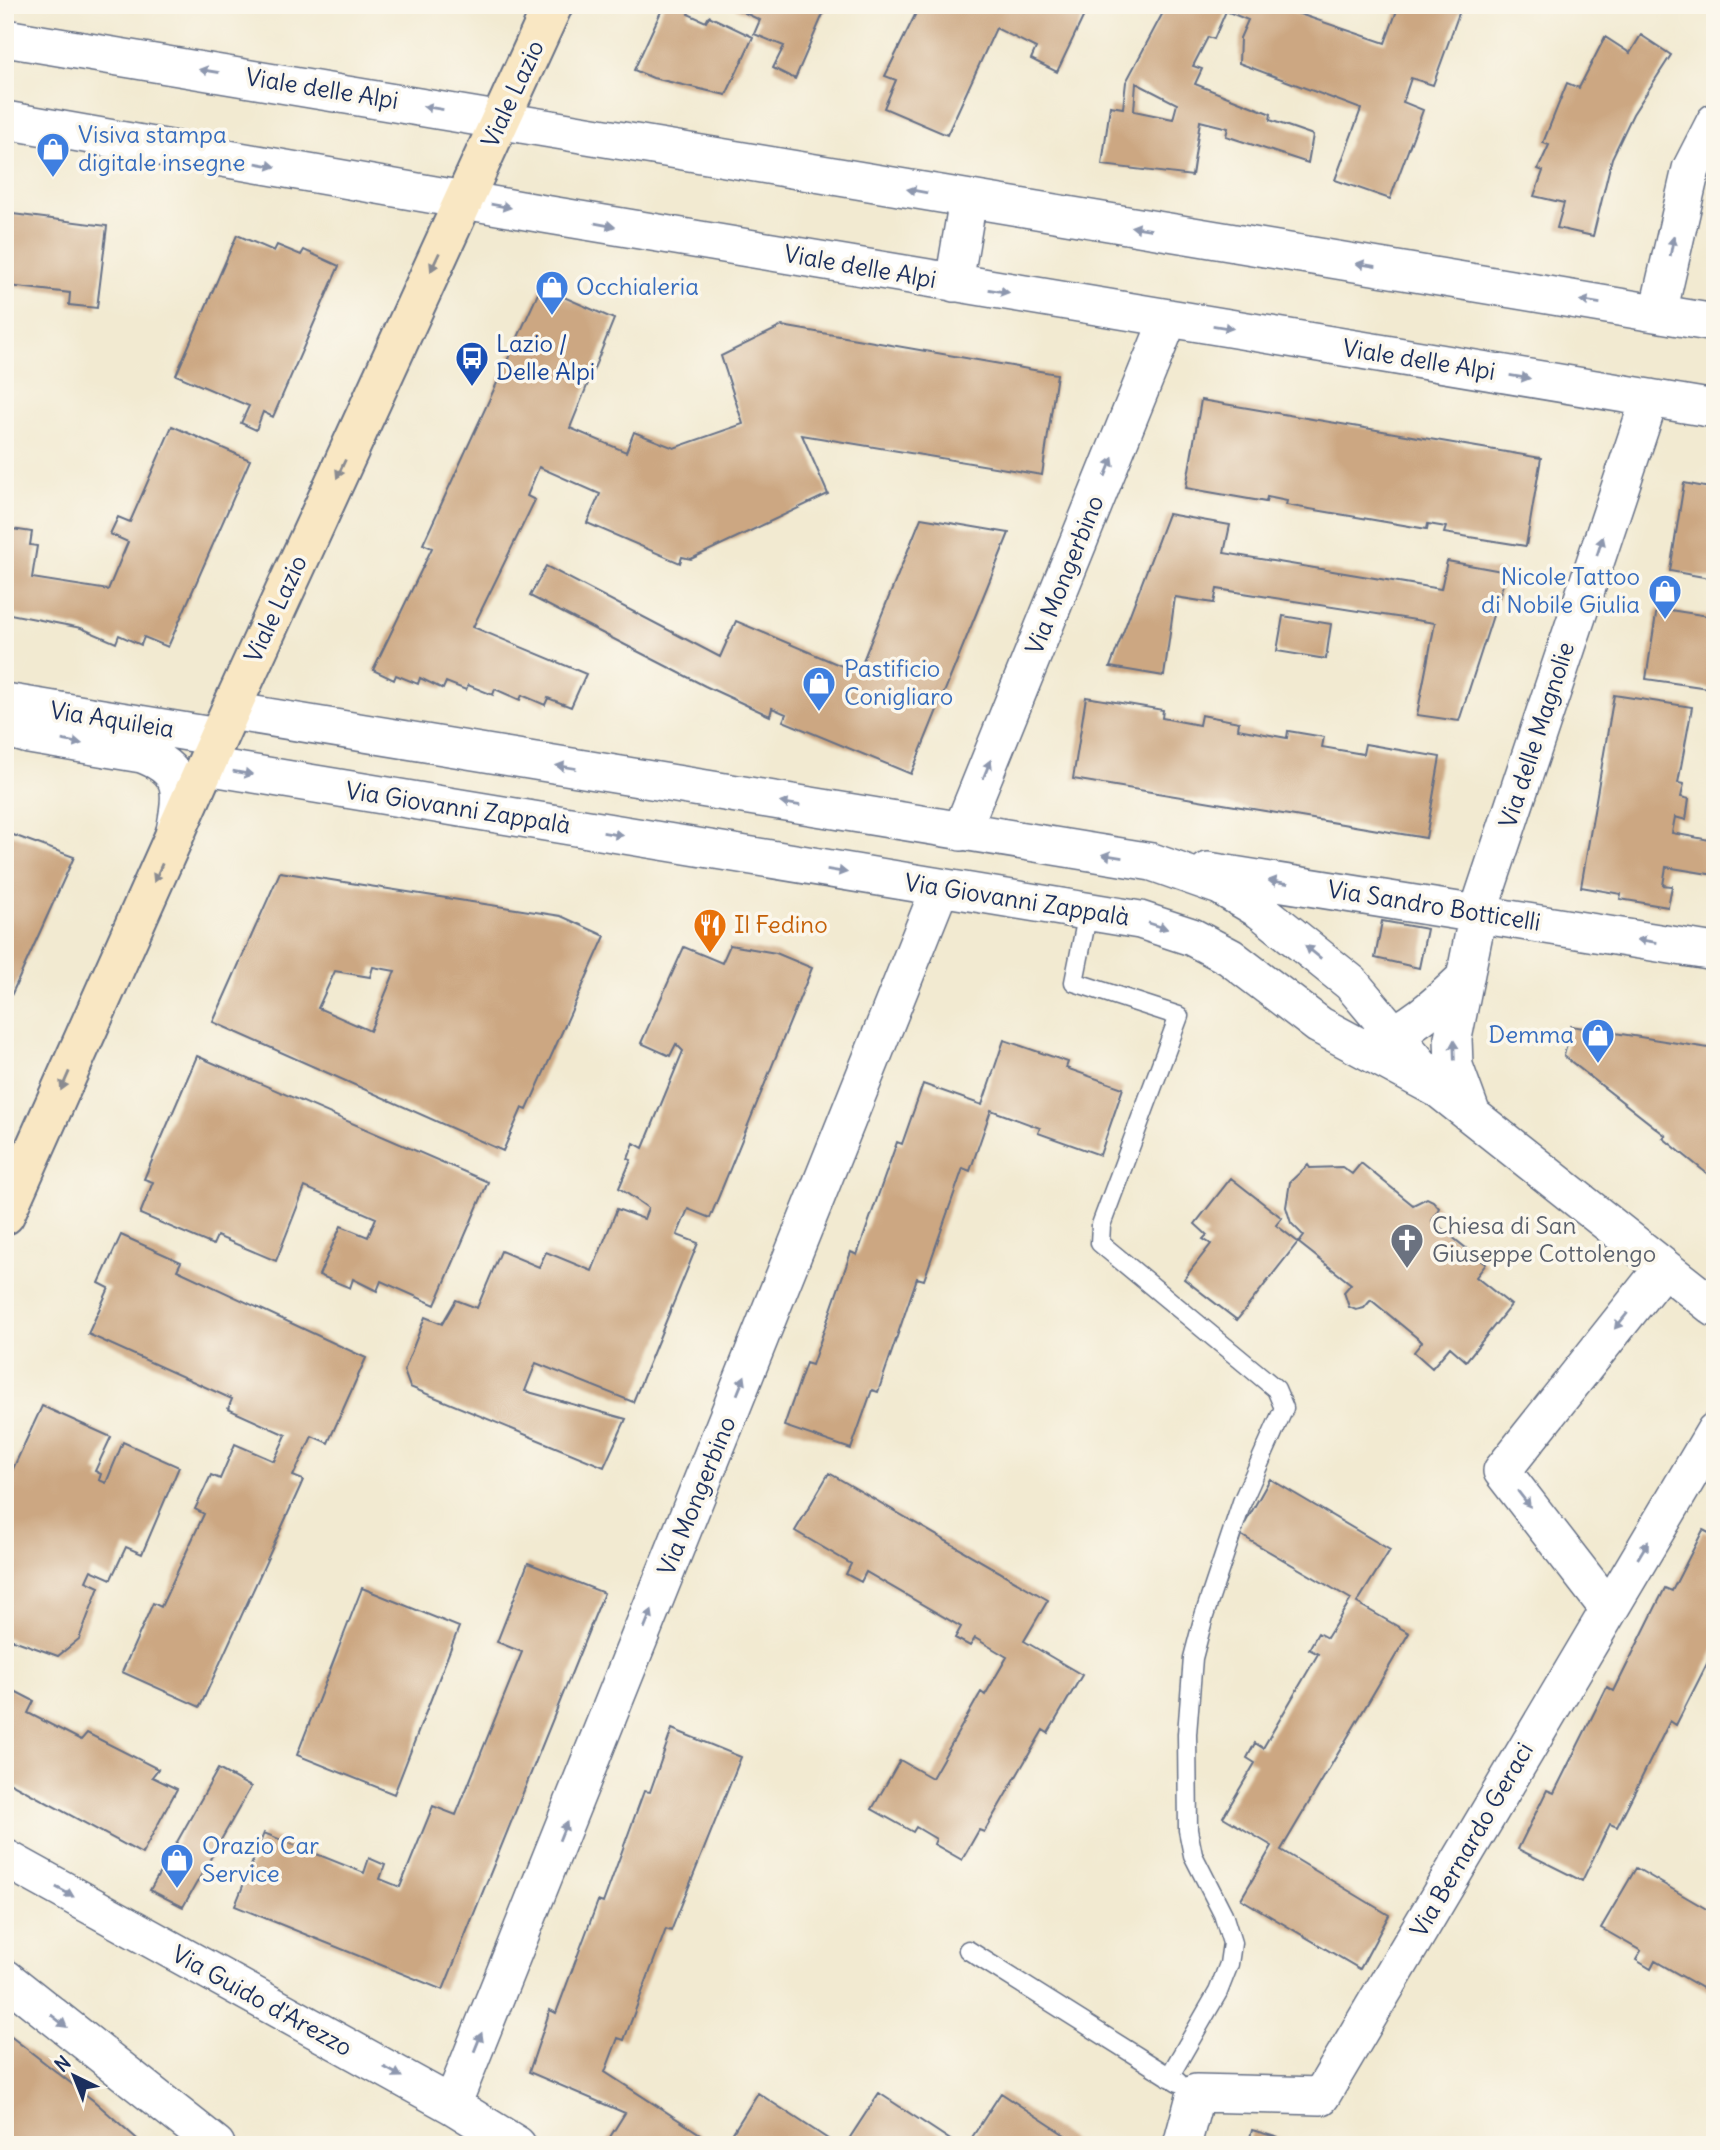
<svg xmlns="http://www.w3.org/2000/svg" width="1720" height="2150" viewBox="0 0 1720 2150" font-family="Delius,sans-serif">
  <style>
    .building { fill: #cca782; fill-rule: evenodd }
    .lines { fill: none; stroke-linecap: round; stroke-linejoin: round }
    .lane-casing { stroke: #667086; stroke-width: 21 }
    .street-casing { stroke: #667086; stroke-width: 40 }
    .secondary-casing { stroke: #667086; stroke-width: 42 }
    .lane { stroke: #fff; stroke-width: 18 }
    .street { stroke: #fff; stroke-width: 37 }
    .secondary { stroke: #f9e7c3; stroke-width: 38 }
    .oneway { fill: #8d97ae }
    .oneway2 { fill: #8a8b90 }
    .labels { text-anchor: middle; stroke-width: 7; stroke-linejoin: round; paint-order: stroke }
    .street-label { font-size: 24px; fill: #1b2f5e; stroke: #fbf7ec }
    .shop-label { font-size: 24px; fill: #366cbe; stroke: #fbf7ec; text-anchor: start }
    .transit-label { font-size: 24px; fill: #164399; stroke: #fbf7ec; text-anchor: start }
    .food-label { font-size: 24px; fill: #c56008; stroke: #fbf7ec; text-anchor: start }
    .worship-label { font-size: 24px; fill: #5b616d; stroke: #fbf7ec; text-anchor: start }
  </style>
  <rect width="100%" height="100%" fill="#fbf7ec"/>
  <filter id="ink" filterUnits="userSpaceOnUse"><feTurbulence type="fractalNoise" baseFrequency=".0143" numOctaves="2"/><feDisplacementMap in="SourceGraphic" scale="14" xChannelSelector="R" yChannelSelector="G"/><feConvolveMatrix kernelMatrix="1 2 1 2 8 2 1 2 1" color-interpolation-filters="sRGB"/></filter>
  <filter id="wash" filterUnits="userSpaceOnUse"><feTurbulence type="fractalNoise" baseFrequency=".00686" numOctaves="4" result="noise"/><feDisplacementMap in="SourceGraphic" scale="28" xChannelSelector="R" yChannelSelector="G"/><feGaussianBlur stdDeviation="1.57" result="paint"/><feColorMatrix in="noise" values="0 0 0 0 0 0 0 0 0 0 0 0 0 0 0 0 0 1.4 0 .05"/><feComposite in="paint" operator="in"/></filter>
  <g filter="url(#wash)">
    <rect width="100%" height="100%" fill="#f2ead1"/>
    <g id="blocks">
      <path class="building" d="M224,5H261L259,12Z
        M664,5H692L688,14L706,22L709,16L753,37L726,95L653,78L634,70Z
        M728,5H827L795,79L773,68L784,46L754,34L760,20Z
        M920,5H1089L1057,72L1031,59L1036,48L996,28L947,135L884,108L896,80L885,76Z
        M1167,5H1273L1385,43L1399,5H1462L1433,85L1411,78L1403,102L1423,110L1390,199L1335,180L1361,109L1239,63L1240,38L1248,20L1226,11L1214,39L1208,37L1193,66L1202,69L1195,84L1271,114L1270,120L1313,135L1308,163L1226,136L1228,128L1200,121L1192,176L1102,165L1110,106L1123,108L1126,82ZM1136,83L1177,104L1173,119L1134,111Z
        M1641,35L1671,55L1633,114L1612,158L1593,236L1557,228L1564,203L1534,196L1543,171L1538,169L1549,145L1543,143L1567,83L1579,88L1605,37L1630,53Z
        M5,213L107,226L97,308L69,305L70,293L9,286L5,303Z
        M237,235L274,251L277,245L301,255L304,250L339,266L273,417L263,412L256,430L241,423L249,406L176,375Z
        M541,287L614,319L570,428L626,452L634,432L674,448L743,424L721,356L782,326L1057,374L1042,475L802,435L828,494L691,559L682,557L680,563L587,523L600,494L539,467L527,496L535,500L473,627L586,674L571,707L548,698L545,705L522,695L520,700L495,689L493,695L468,685L466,690L446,682L443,689L420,678L418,684L396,675L394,680L373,670L432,548L423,544Z
        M1201,400L1541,458L1526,546L1444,533L1446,527L1428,524L1427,529L1286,505L1287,501L1267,497L1266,502L1186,488Z
        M172,426L250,460L168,647L144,637L141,645L119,635L116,643L81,628L5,613V528L32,532L30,545L37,546L32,578L108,590L128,542L110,534L118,517L130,522Z
        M1684,483L1715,489V579L1670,571Z
        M1168,514L1230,525L1224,553L1441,589L1447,561L1507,572L1459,721L1417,715L1435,623L1217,589L1214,603L1175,597L1164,676L1110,667Z
        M921,518L1009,533L911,774L783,721L786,714L772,708L770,716L705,686L530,596L546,566L720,657L736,621L858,673Z
        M1657,608L1715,617V689L1646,679Z
        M1283,616L1331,624L1326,659L1277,651Z
        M1614,695L1692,707L1678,783L1684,784L1681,797L1689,799L1686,820L1675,817L1672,833L1715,841V875L1666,867L1663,885L1672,886L1668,907L1620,899L1621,894L1581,887Z
        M1086,697L1163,710L1162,718L1199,725L1201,715L1239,722L1238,729L1287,738L1288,731L1324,737L1322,747L1363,754L1365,744L1440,757L1426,838L1073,779Z
        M5,832L74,857L5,1009Z
        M280,872L561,916L605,936L527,1110L522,1108L503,1151L213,1022ZM373,967L395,971L370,1031L318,1008L335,971L370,977Z
        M1382,921L1427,929L1419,968L1375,958Z
        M730,945L776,953L812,968L710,1218L688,1209L677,1235L698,1243L633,1402L536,1363L525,1391L626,1419L604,1467L410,1387L404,1371L425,1317L442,1324L456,1300L477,1308L501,1251L539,1267L546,1252L592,1271L617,1209L644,1219L648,1208L619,1188L631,1160L628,1159L634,1143L643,1148L683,1051L676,1044L670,1056L641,1043L684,947L722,963Z
        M1571,1026L1715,1049V1180L1663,1138L1666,1136L1564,1056Z
        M1004,1040L1068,1062L1066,1068L1123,1088L1100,1155L1038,1133L1040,1128L991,1110L970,1171L963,1168L924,1280L917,1278L878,1392L872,1390L851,1449L784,1426L806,1363L812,1365L851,1252L857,1255L897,1142L902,1144L923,1084L982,1105Z
        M197,1056L488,1182L435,1305L381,1281L377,1291L353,1279L350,1288L319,1275L341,1226L368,1237L376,1218L305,1187L276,1261L217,1236L213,1245L140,1214L153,1182L144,1179Z
        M1361,1163L1413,1205L1427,1198L1433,1201L1439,1208L1432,1221L1486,1264L1476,1277L1511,1305L1466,1361L1450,1347L1432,1368L1414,1352L1422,1342L1371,1300L1364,1308L1356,1310L1349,1307L1344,1292L1351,1284L1299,1243L1304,1236L1291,1223L1286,1207L1290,1182L1308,1165L1310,1168L1342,1167L1352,1174Z
        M1231,1178L1282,1218L1276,1225L1298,1242L1237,1320L1184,1279L1211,1244L1203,1239L1207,1235L1195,1224Z
        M121,1235L181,1262L177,1270L366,1358L328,1443L312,1436L308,1445L293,1476L303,1480L300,1487L200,1707L122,1672L153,1603L161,1607L204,1514L195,1509L211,1475L220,1479L235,1444L274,1461L286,1435L228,1409L232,1399L88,1334L109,1288L99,1283Z
        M42,1406L111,1437L95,1471L101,1474L99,1480L106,1483L123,1442L179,1467L142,1554L126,1547L111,1579L91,1570L86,1581L99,1587L79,1639L58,1656L5,1637V1486Z
        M829,1473L1048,1600L1024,1641L1082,1675L1048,1733L1043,1730L984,1832L979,1830L962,1860L934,1844L936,1839L916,1827L913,1832L872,1809L900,1760L932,1778L981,1692L985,1695L1007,1657L975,1638L970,1646L955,1638L961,1627L866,1572L861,1582L846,1574L851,1564L795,1531Z
        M1270,1479L1390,1550L1357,1603L1409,1633L1281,1850L1389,1915L1360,1969L1241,1899L1272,1846L1223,1817L1255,1763L1247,1758L1255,1743L1263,1748L1318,1654L1309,1649L1318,1633L1327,1638L1351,1599L1239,1534Z
        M1703,1530L1715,1536V1648L1676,1725L1670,1721L1617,1827L1610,1824L1582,1881L1518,1849L1547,1790L1554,1793L1607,1687L1614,1691L1665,1588L1672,1591Z
        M528,1563L604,1593L443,1990L235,1906L264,1833L364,1873L369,1858L385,1865L380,1879L400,1887L433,1806L456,1815L522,1652L497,1642Z
        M362,1588L459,1627L394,1794L297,1755Z
        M5,1686L34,1701L28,1713L81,1740L87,1733L158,1769L152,1777L177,1789L142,1854L5,1780Z
        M672,1729L741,1757L671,1931L666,1929L624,2040L618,2038L605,2072L717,2145H605L625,2113L529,2072L550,2010L556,2013L598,1901L603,1903L644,1791L650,1792Z
        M218,1769L251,1787L183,1907L150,1890Z
        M1636,1868L1715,1914V1995L1655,1961L1651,1969L1636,1960L1641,1951L1601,1928Z
        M5,2032L94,2101L144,2145H5Z
        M758,2093L837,2145H725Z
        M879,2093L958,2145H845Z
        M1001,2093L1080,2145H967Z
        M1252,2130L1300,2144V2145H1248Z"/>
    </g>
  </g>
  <g filter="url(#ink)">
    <use href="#blocks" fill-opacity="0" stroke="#667086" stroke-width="2"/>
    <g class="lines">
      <defs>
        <path id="lane" d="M1088,912L1074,982L1179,1016L1101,1225L1100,1243L1276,1389L1284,1408L1242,1502L1204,1616L1193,1658L1187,1734L1188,1830L1193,1855L1223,1914L1232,1943L1229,1964L1218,1992L1169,2077
          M968,1950L1178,2082"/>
        <path id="street" d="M5,38L1715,323
          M5,120L538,213L1715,409
          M954,283L968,199
          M1658,313L1691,169L1715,122
          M5,702L218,737
          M230,711L1152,862L1220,886L1260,910L1351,983L1429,1076
          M5,728L29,735L142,754C185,770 183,792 175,831
          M206,766L1140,920L1192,937L1230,957L1319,1025L1440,1090L1715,1308
          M961,832L1169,318
          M1208,871L1715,952
          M1373,1044C1410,1029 1437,1005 1465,978
          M1472,1115L1454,1066L1453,1038L1478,913L1650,398
          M1608,1608L1502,1471L1663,1268
          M5,1858L452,2105L517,2145
          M5,1978L216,2145
          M452,2105L940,888
          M1182,2145L1196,2093L1321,2096L1715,1431"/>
        <path id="secondary" d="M5,1215L230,711L553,5"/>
      </defs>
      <use href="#lane" class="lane-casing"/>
      <use href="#street" class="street-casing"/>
      <use href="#secondary" class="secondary-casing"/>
      <use href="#lane" class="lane"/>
      <use href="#street" class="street"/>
      <use href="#secondary" class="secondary"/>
    </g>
    <defs><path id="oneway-solid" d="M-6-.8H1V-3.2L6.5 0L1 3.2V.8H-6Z" transform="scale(1.75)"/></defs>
    <g class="oneway">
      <use href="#oneway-solid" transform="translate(209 71) rotate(-171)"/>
      <use href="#oneway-solid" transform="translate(433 108) rotate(-171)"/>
      <use href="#oneway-solid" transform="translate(266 165) rotate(10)"/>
      <use href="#oneway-solid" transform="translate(917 191) rotate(-170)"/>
      <use href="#oneway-solid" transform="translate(501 206) rotate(10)"/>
      <use href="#oneway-solid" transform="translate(605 225) rotate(10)"/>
      <use href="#oneway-solid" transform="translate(1141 228) rotate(-171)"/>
      <use href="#oneway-solid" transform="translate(1672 246) rotate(-80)"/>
      <use href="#oneway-solid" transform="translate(1366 265) rotate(-171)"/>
      <use href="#oneway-solid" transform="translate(999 291) rotate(9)"/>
      <use href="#oneway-solid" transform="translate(1590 302) rotate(-171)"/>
      <use href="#oneway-solid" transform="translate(1223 327) rotate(9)"/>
      <use href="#oneway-solid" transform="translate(1520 377) rotate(9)"/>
      <use href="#oneway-solid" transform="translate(1109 467) rotate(-68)"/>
      <use href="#oneway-solid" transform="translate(1600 546) rotate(-72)"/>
      <use href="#oneway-solid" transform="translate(72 742) rotate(10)"/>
      <use href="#oneway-solid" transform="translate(566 767) rotate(-171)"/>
      <use href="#oneway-solid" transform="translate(987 769) rotate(-68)"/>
      <use href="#oneway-solid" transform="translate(243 773) rotate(10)"/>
      <use href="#oneway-solid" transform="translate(790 804) rotate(-171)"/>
      <use href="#oneway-solid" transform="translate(613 834) rotate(9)"/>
      <use href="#oneway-solid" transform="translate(1112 856) rotate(-171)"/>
      <use href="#oneway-solid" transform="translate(837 871) rotate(9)"/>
      <use href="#oneway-solid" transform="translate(1278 882) rotate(-171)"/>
      <use href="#oneway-solid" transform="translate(1158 926) rotate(18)"/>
      <use href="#oneway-solid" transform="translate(1647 941) rotate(-171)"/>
      <use href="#oneway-solid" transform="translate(1313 952) rotate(-141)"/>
      <use href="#oneway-solid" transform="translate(1454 1050) rotate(-92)"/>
      <use href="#oneway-solid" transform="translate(1621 1321) rotate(129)"/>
      <use href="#oneway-solid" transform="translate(741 1385) rotate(-68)"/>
      <use href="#oneway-solid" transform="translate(1524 1499) rotate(52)"/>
      <use href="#oneway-solid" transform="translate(1643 1550) rotate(-59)"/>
      <use href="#oneway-solid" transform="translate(648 1619) rotate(-68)"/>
      <use href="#oneway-solid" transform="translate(563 1831) rotate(-68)"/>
      <use href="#oneway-solid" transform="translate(65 1892) rotate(29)"/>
      <use href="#oneway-solid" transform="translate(59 2021) rotate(38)"/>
      <use href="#oneway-solid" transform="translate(478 2042) rotate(-68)"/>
      <use href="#oneway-solid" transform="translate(393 2072) rotate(29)"/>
    </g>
    <g class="oneway2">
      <use href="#oneway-solid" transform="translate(435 262) rotate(115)"/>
      <use href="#oneway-solid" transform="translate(341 469) rotate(115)"/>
      <use href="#oneway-solid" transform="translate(158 873) rotate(114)"/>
      <use href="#oneway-solid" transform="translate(65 1081) rotate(114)"/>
    </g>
  </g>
  <defs>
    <symbol id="shop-pin" viewBox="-11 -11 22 30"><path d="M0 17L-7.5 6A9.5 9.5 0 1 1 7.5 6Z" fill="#3f7fe0" stroke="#fbf7ec"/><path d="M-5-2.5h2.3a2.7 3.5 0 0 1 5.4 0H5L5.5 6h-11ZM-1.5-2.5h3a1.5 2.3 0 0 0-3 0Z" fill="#fff"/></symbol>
    <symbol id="bus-pin" viewBox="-11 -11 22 30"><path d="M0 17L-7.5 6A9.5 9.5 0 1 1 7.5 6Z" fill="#1a4fb4" stroke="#fbf7ec"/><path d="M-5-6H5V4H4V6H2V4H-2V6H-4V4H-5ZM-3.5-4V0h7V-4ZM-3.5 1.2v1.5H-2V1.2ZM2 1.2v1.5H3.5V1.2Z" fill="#fff"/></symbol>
    <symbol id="restaurant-pin" viewBox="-11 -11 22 30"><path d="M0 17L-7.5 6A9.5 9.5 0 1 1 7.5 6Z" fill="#e8710a" stroke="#fbf7ec"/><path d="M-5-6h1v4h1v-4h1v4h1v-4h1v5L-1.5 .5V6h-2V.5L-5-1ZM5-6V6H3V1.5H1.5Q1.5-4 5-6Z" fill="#fff"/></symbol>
    <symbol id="church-pin" viewBox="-11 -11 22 30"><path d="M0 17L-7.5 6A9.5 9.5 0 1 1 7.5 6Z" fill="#6b7280" stroke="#fbf7ec"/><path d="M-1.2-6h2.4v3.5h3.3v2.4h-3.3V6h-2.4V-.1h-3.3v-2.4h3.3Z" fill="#fff"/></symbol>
  </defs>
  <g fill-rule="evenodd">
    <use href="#shop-pin" x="34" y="130" width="38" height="52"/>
    <use href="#shop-pin" x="533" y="268" width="38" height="52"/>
    <use href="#bus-pin" x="453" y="339" width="38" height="52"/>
    <use href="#shop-pin" x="1646" y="572" width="38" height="52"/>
    <use href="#shop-pin" x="800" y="664" width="38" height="52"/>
    <use href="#restaurant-pin" x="691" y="906" width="38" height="52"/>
    <use href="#shop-pin" x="1579" y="1016" width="38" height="52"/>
    <use href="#church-pin" x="1388" y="1221" width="38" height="52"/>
    <use href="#shop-pin" x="158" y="1841" width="38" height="52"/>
  </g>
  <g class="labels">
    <g class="street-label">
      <text transform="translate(322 89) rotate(9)" y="8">Viale delle Alpi</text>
      <text transform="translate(513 94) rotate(-65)" y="8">Viale Lazio</text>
      <text transform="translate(860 267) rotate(10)" y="8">Viale delle Alpi</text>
      <text transform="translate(1419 360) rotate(9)" y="8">Viale delle Alpi</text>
      <text transform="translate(1065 575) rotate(-68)" y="8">Via Mongerbino</text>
      <text transform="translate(276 609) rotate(-65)" y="8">Viale Lazio</text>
      <text transform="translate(112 720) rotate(9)" y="8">Via Aquileia</text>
      <text transform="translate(1537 735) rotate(-72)" y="8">Via delle Magnolie</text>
      <text transform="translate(458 808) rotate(9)" y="8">Via Giovanni Zappalà</text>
      <text transform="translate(1017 900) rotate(9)" y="8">Via Giovanni Zappalà</text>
      <text transform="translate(1434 906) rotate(9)" y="8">Via Sandro Botticelli</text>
      <text transform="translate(697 1496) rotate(-68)" y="8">Via Mongerbino</text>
      <text transform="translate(1472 1840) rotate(-60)" y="8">Via Bernardo Geraci</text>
      <text transform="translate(262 2001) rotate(29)" y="8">Via Guido d'Arezzo</text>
    </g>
    <g class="shop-label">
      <text x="78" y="143">Visiva stampa<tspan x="78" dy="28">digitale insegne</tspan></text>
      <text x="576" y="295">Occhialeria</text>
      <text x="1640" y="585" text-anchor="end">Nicole Tattoo<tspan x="1640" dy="28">di Nobile Giulia</tspan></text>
      <text x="844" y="677">Pastificio<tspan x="844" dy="28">Conigliaro</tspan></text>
      <text x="1574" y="1043" text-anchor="end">Demma</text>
      <text x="202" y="1854">Orazio Car<tspan x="202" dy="28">Service</tspan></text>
    </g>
    <g class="transit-label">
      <text x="496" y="352">Lazio /<tspan x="496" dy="28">Delle Alpi</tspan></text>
    </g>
    <g class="food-label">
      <text x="734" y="933">Il Fedino</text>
    </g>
    <g class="worship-label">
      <text x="1432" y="1234">Chiesa di San<tspan x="1432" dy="28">Giuseppe Cottolengo</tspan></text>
    </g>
  </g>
  <rect width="1720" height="2150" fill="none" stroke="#fbf7ec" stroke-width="28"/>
  <g transform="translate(74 2076) rotate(317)" stroke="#fbf7ec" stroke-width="5" paint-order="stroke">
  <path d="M0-5L12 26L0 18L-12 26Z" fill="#1b2f5e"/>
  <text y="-10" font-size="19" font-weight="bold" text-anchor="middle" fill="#1b2f5e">N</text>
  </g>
</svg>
